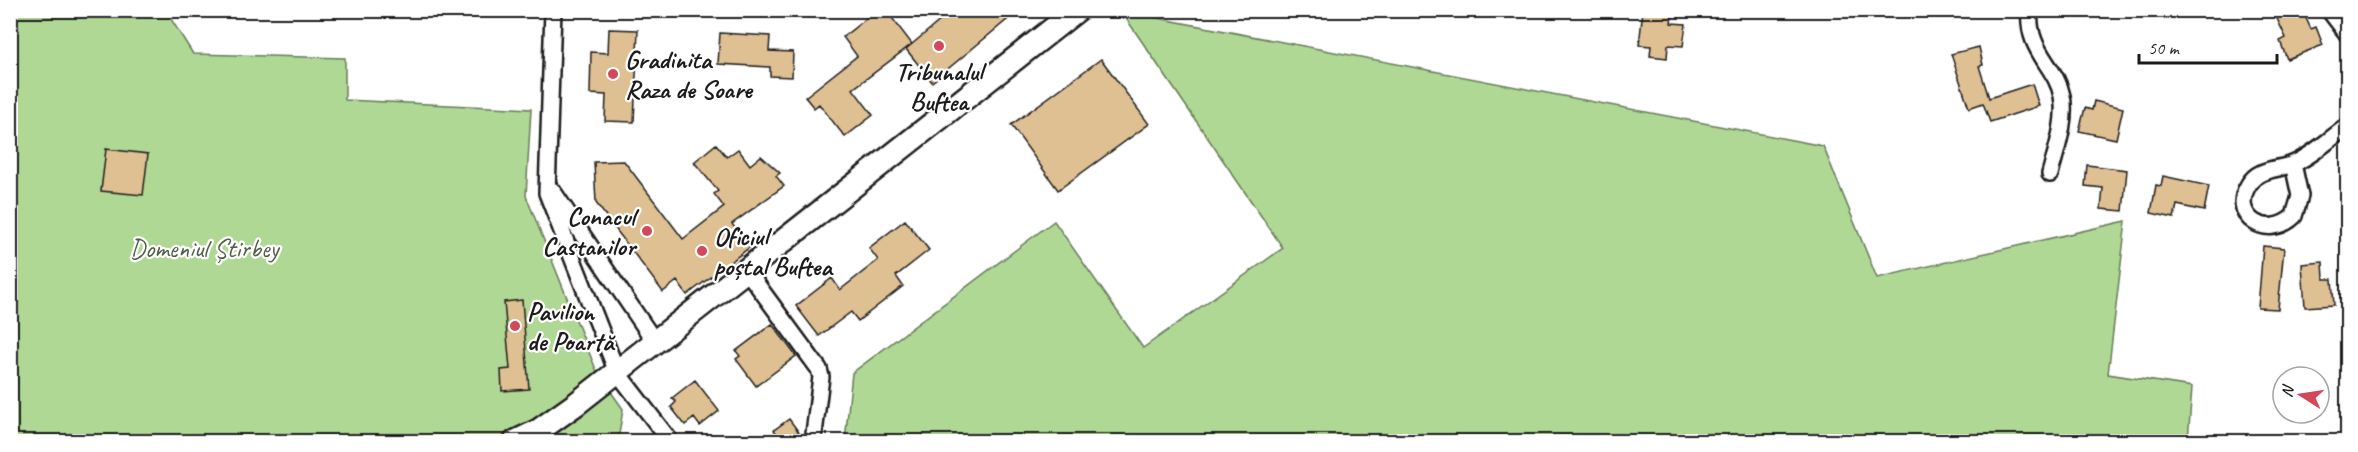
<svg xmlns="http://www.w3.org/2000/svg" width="2358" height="452" viewBox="0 0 2358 452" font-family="Caveat,sans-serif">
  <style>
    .green { fill: #b0d895; stroke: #667a58; stroke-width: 1.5 }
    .building { fill: #dfc092; stroke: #1c1c1c; stroke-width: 1.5 }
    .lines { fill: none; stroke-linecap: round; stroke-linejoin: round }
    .street-casing { stroke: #1c1c1c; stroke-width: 20 }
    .secondary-casing { stroke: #1c1c1c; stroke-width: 27 }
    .street { stroke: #fff; stroke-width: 15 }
    .secondary { stroke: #fff; stroke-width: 22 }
    .poi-dot { fill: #d1495b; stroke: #fff; stroke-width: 2 }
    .labels { text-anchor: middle; stroke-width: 4.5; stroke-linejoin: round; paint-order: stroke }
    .poi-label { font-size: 26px; font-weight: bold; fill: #1c1c1c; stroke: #fff; text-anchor: start }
    .park-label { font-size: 26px; fill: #505e46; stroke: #fff }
  </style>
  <rect width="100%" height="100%" fill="#fff"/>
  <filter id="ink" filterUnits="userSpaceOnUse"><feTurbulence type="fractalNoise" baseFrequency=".0167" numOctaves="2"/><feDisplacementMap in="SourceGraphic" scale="12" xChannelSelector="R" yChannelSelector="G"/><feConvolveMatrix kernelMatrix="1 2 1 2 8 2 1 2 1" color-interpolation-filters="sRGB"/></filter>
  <g filter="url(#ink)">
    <path class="green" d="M10,11H166L193,54L345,58V100L531,109L526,196L597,372L623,409L618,441H11Z
      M1121,11L1823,146L1877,278L2126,221L2108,374L2192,387L2188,441H845L852,373L1054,221L1143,348L1283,248Z"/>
    <path class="building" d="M877,10H886L912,44L853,89L873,115L845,137L819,104L814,108L805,97L857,56L843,37Z
      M953,10H1019L932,82L906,49Z
      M1643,10H1673L1671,23L1686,24L1683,46L1668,45L1667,58L1650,56L1651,46L1639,45Z
      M2273,10H2302L2311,29L2316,27L2323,45L2287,59L2280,41L2286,38Z
      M609,29L638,30L634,122L605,121L606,95L590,94L591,52L608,53Z
      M720,33L770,36L769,51L793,52L792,77L770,76V67L718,64Z
      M1979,47L1983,65L1979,66L1989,98L2032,84L2039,106L1990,122L1983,103L1969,108L1951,54Z
      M1101,59L1149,124L1058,190L1011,125Z
      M2094,101L2123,108L2116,139L2079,131L2085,108L2092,110Z
      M716,144L727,157L738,149L750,165L761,156L780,173L776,176L784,186L732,224L750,247L687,295L677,281L663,292L596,203L594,162L624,161L683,239L724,207L714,194L718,191L694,162Z
      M106,149L148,154L143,195L101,191Z
      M2087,165L2127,170L2123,211L2101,209L2103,188L2085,186Z
      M2163,176L2209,186L2204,211L2177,205L2174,218L2151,213L2156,185L2161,186Z
      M905,220L929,250L896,276L903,286L858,321L851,312L819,336L796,306L832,278L840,290L878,260L869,248Z
      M2263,246L2284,248L2278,309L2258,308Z
      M2323,262L2324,279H2332L2334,305L2305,307L2302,264Z
      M522,300L529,389L502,391L501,370L510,369L504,302Z
      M772,324L796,356L756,386L736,359L740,356L736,351Z
      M695,380L719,411L700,426L694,418L685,425L671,407L676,402L672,398Z
      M789,419L804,439L803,441H782L774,430Z"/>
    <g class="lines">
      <defs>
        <path id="street" d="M553,10L547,193L617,372L671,442
          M2030,10C2026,51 2056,65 2062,96C2067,120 2056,151 2050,174
          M2329,10L2348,35
          M2293,164L2300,196L2294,216C2268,241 2228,217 2249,184C2258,169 2275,170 2290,165C2310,158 2330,138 2348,126
          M552,190L655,342
          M747,271L819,369L821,377L813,442"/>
        <path id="secondary" d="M515,442L538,431L576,404L1077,10"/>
      </defs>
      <use href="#street" class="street-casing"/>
      <use href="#secondary" class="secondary-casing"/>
      <use href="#street" class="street"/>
      <use href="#secondary" class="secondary"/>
    </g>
  </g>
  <g class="poi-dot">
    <circle cx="939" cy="46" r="6"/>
    <circle cx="613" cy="74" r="6"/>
    <circle cx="647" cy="231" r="6"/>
    <circle cx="702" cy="251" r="6"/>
    <circle cx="515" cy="326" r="6"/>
  </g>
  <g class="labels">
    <g class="poi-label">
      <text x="625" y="68">Gradinita<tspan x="625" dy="30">Raza de Soare</tspan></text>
      <text x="939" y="80" text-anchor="middle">Tribunalul<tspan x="939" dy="30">Buftea</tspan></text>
      <text x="635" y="225" text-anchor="end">Conacul<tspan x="635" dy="30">Castanilor</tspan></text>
      <text x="714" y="245">Oficiul<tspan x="714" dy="30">poștal Buftea</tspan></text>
      <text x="527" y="320">Pavilion<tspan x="527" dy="30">de Poartă</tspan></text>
    </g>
    <g class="park-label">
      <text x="204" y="257">Domeniul Știrbey</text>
    </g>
  </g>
  <rect width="2358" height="452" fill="none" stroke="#fff" stroke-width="36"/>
  <rect x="18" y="18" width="2322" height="416" fill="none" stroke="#1c1c1c" stroke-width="2" filter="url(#ink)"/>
  <g transform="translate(2301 395) rotate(282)"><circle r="28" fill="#ffffff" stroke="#a4a4a4" stroke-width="1.5"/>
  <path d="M0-4.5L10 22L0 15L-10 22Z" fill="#d1495b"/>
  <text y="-9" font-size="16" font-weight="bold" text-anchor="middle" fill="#1c1c1c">N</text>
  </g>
  <path d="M2139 54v9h138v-9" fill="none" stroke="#1c1c1c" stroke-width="3"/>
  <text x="2148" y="54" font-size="18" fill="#1c1c1c" stroke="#ffffff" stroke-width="4.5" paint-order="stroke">50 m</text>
</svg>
